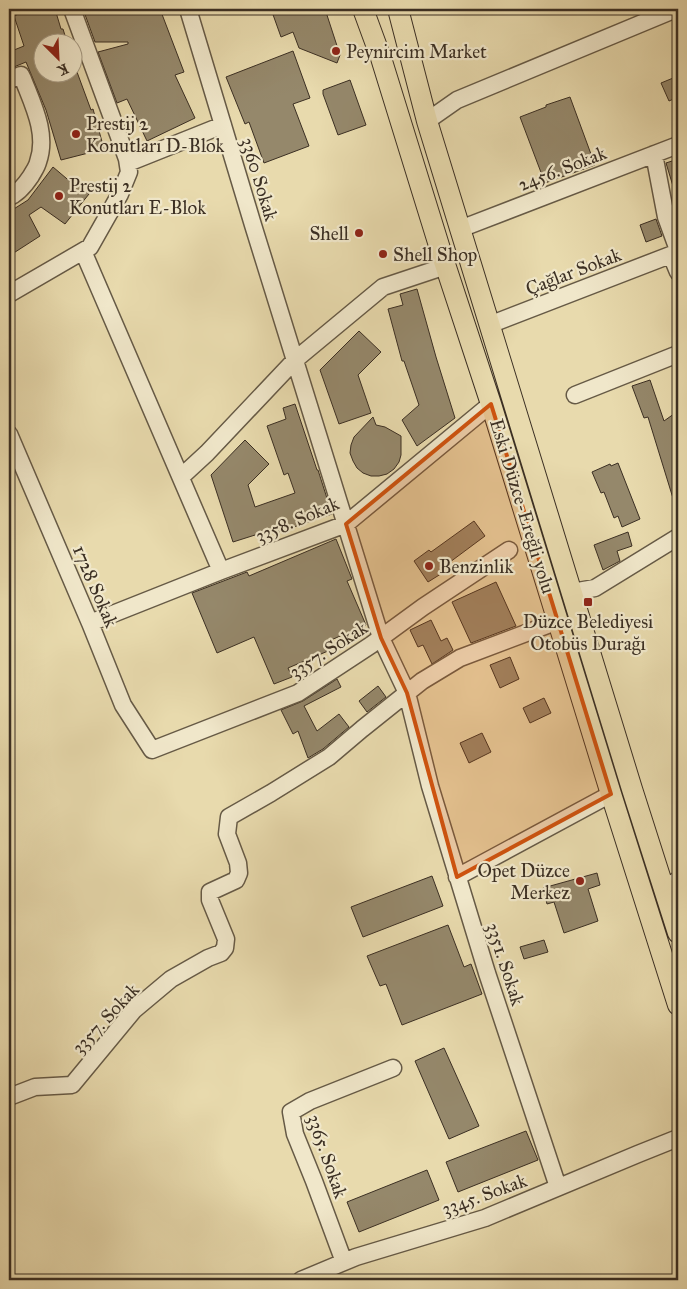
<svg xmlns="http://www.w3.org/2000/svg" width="687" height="1289" viewBox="0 0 687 1289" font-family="'IM FELL Great Primer',serif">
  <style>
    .building { fill: #95886b; stroke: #3b2f23 }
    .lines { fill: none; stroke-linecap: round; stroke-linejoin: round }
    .minor-casing { stroke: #665a46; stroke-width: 19 }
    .major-casing { stroke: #3b2f23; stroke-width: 22 }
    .minor { stroke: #f0e7ca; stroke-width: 16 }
    .major { stroke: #e8daad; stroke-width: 20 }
    .marked { fill: #ce530f; fill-opacity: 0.2; stroke: #ce530f; stroke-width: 4; stroke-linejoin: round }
    .poi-dot { fill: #8f2418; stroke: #f0e7ca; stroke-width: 2 }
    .labels { text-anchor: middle; stroke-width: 4.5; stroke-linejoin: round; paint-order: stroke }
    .poi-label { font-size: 19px; fill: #3b2f23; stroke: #f0e7ca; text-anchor: start }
    .street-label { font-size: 19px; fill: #3b2f23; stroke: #f0e7ca }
  </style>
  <rect width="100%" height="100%" fill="#e8daad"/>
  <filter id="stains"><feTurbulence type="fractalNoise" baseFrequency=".004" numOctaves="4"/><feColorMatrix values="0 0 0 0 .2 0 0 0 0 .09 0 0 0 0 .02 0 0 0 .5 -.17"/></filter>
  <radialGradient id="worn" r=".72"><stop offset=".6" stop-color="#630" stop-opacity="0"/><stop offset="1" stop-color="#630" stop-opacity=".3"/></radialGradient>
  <path class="building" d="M30,9H55L61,29H63L67,42H42V72H77L91,110L93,109L104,149L61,160L46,110L26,62L9,69V52L24,46L14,16Z
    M83,9H160L184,72L175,75L195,118L147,141L127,99L117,103L98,52L128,44V42H95Z
    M271,9H325L340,55L337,63L299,48L293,32L281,37Z
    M293,51L310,98L293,104L309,146L264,163L249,122L245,124L226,77Z
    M678,76V97L669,101L661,83Z
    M350,80L366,125L338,135L323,94V90Z
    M570,97L595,165L545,183L520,117L546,107V105Z
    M678,159V195L676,196L666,163Z
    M53,167L73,184L74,182L89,194L65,224L41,207L29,215L40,236L9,256V212L28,200Z
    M656,219L662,236L646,242L640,225Z
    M417,289L436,357L455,418L417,446L402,420L419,405L404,361H402L388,309L403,305L400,294Z
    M359,331L381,352L358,375L371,413L339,424L320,370Z
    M650,380L664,421L678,411V508H676L648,417L644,418L632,386Z
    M295,404L317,470H318L332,514L276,533L274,529L233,542L211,475L245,440L269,464L248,485L255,507L295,493L288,473L284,475L267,426L286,419L283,408Z
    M373,417L376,425L385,427L401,436V455L399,462L394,469L387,474L379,476H371L363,473L357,468L353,461L350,453L351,445L354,437Z
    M618,463L640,519L622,527L618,516L614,518L604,492L601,493L592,472L610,464L611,466Z
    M474,521L485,536L442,568L444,572L428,582L414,561L429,550L431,552Z
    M628,532L632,546L617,551L620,561L603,570L594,545Z
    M336,539L352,579L347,581L366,625L324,643L328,651L288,668L292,677L274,684L254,637L217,653L192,593L247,572L249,576Z
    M496,582L516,626L471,643L452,602Z
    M431,620L441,641L447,638L453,650L432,664L423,645L418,647L410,630Z
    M510,657L519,679L500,688L490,665Z
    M337,679L341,687L304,706L317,731L339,714L349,727L323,749L308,758L298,731L293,734L281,710L303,701Z
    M378,686L386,697L367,712L359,701Z
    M544,698L551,713L530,723L523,708Z
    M482,733L491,752L469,763L460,743Z
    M597,873L600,885L588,889L598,921L564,933L554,902L547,904L543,888Z
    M432,876L443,906L363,937L351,907Z
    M448,925L464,967L471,964L482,994L402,1025L386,984L380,986L367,956Z
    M544,940L548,952L524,959L520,947Z
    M444,1048L479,1126L449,1139L415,1061Z
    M526,1131L538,1160L458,1192L446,1162Z
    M427,1170L439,1200L359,1232L347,1202Z"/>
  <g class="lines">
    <defs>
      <path id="minor" d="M188,9L253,225L381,638L407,693L430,786L487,973L558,1187
        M9,80L21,75L23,79C33,105 48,134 38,162C37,167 33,172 31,176C25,185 18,194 9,197
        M427,121L457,100L676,9
        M654,154L666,217L678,250
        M128,163L223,125
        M460,229L678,145
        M83,251L221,571
        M671,255L678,272
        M9,294L90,247L120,194L129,172L127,159L118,134L72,9
        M489,325L678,252
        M575,395L678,354
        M9,434L90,623L123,705L152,750L298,693L371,645L423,607L509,550
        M181,477L207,453L295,360L383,287L446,266
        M572,592L595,588L678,537
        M90,623L221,571L346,524L491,404
        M457,877L611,794
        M664,888L678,880
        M9,1097L35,1087L72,1085L134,1010L171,979L208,958L221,953L225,948L226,939L210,900V892L236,880L239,873L238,863L227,834L229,817L271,793L329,757L362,729L422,681L460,658L558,621
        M344,1262L314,1181L295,1134L291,1112L310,1101L393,1068
        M301,1280L356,1257L485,1218L638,1154L678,1138"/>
      <path id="major" d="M363,9L381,58L441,252L491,404L611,794L678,1005
        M398,9L427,121L632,789L678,933"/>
    </defs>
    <use href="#minor" class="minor-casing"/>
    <use href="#major" class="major-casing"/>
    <use href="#minor" class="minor"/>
    <use href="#major" class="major"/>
  </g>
  <path class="marked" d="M491,404L611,794L457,877L407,693L381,638L346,524Z"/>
  <g class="poi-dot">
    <circle cx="336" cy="51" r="5"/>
    <circle cx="76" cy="134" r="5"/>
    <circle cx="59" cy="196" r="5"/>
    <circle cx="359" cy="233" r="5"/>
    <circle cx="383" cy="254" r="5"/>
    <circle cx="429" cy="566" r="5"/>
    <rect x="583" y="597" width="10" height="10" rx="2.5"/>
    <circle cx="580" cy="881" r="5"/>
  </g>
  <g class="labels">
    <g class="poi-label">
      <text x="346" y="58">Peynircim Market</text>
      <text x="86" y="130">Prestij 2<tspan x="86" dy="22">Konutları D-Blok</tspan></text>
      <text x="69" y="192">Prestij 2<tspan x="69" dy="22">Konutları E-Blok</tspan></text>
      <text x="349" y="240" text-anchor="end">Shell</text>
      <text x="393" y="261">Shell Shop</text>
      <text x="439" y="573">Benzinlik</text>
      <text x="588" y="628" text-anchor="middle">Düzce Belediyesi<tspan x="588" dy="22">Otobüs Durağı</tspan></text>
      <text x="570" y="877" text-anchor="end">Opet Düzce<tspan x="570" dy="22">Merkez</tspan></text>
    </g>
    <g class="street-label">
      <text transform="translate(562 168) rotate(-21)" y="7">2456. Sokak</text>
      <text transform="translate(260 179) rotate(73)" y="7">3360 Sokak</text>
      <text transform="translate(573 271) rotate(-21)" y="7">Çağlar Sokak</text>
      <text transform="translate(523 506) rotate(73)" y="7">Eski Düzce-Ereğli yolu</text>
      <text transform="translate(297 519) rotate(-23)" y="7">3358. Sokak</text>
      <text transform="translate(96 586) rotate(67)" y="7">1728 Sokak</text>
      <text transform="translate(328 649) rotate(-33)" y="7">3357. Sokak</text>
      <text transform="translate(506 964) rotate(72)" y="7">3351. Sokak</text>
      <text transform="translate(105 1018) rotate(-47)" y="7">3357. Sokak</text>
      <text transform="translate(328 1156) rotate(71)" y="7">3365. Sokak</text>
      <text transform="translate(484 1194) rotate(-20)" y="7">3345. Sokak</text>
    </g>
  </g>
  <rect width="687" height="1289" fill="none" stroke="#e8daad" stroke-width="30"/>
  <rect x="10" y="10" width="667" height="1269" fill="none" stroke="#3b2f23" stroke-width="2.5"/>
  <rect x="15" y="15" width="657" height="1259" fill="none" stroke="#3b2f23"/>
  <g transform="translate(58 58) rotate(156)"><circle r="24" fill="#f0e7ca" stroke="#a89d87"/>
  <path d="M0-4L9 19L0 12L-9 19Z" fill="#8f2418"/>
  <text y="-8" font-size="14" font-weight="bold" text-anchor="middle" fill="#3b2f23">K</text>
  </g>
  <rect width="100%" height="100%" filter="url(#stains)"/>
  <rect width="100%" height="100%" fill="url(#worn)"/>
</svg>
